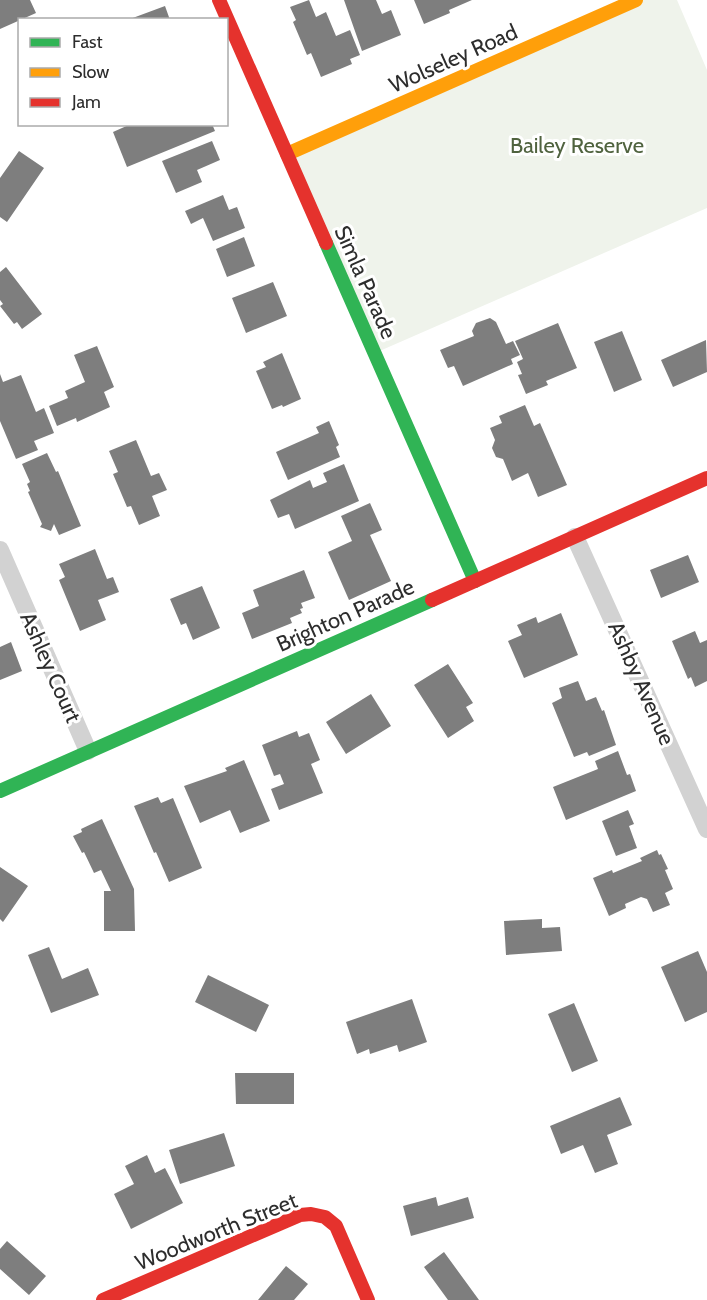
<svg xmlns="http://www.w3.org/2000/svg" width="707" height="1300" viewBox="0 0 707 1300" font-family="Cabin,sans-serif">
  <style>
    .green { fill: #eff3eb }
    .building { fill: #7e7e7e }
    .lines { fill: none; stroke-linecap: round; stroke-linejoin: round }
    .street { stroke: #d2d2d2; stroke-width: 18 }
    .fast { stroke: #30b455; stroke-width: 14 }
    .slow { stroke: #ff9f0a; stroke-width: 14 }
    .jam { stroke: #e5322d; stroke-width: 14 }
    .labels { text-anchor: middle; stroke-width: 6; stroke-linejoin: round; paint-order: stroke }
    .street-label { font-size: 22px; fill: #2d2d2d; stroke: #fff }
    .park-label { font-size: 22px; fill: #50633f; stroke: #fff }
  </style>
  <rect width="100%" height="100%" fill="#fff"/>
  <path class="green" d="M636,0H677L707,70V208L375,353L287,154Z"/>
  <path class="building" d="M0,0H30L36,13L0,29Z
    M309,0L316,17L326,12L336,36L350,30L360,55L350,59L352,64L321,77L311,53L307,55L293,22L296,20L290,7Z
    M344,0H376L382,14L391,10L401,35L362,51Z
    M414,0H472L449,10L450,13L424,24Z
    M165,6L170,20H130V19Z
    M131,124H212L215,131L127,167L113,132Z
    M212,141L220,160L197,170L202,182L176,193L162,161Z
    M19,151L44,168L7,222L0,217V178Z
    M223,195L229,210L237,207L245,228L213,241L203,218L191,224L185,211Z
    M244,237L255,266L227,277L216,249Z
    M6,267L42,314L22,329L17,322L14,324L0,306L3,304L0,300V272Z
    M273,282L287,316L246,333L232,298Z
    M490,318L496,322L506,344L513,341L520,355L511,359L513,364L463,386L454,366L448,368L440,350L474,336L472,331L476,323Z
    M558,323L577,368L546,381L548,385L526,394L518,375L522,374L517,362L523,359L515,341Z
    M622,331L642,380L614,392L594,342Z
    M706,340L707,372L673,387L661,360Z
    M97,346L114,387L104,392L110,407L77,422L76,418L57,426L49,406L68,398L65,391L85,382L74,355Z
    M282,353L301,399L283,407L282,405L272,409L256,371L266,367L263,362Z
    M0,374L3,382L21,375L36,412L44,408L54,433L34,441L38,450L16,459L0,421Z
    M525,405L534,426L540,423L567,485L538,497L528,473L512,481L503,459L496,457L492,448L495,440L490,428L502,423L499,416Z
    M329,421L339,445L336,447L340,457L288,480L276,452L319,433L316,427Z
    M136,440L151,476L159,473L167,490L152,496L160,516L139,525L131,506L127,507L113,474L118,472L109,451Z
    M47,453L56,472L58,471L81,526L59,535L54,524L51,531L40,527L42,524L28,492L30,491L27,484L30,482L22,464Z
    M344,464L359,501L295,529L289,514L278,518L270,500L310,480L313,488L327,482L323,473Z
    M370,503L382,530L370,535L391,581L349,600L328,552L352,541L341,516Z
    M95,549L107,579L113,577L119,592L98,600L106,620L80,631L59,580L65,577L59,564Z
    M688,555L699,582L661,598L650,570Z
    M304,570L315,598L301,603L303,608L300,609L302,613L290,618L292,623L252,639L242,613L259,606L253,590Z
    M202,586L220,628L193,640L186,623L181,625L170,599Z
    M561,613L578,655L524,678L508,641L522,635L517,625L536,617L538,623Z
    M695,631L700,643L707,640V681L695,687L691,677L688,679L672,641Z
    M11,642L22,671L0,680V647Z
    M448,664L473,703L466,707L474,721L448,738L414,685Z
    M578,681L586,701L596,697L602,711L604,710L616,745L589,756L587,752L574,757L552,703L562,698L559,688Z
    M371,694L391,726L346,754L326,722Z
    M297,731L299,737L309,733L320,760L311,764L323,793L279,810L271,789L284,784L280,774L274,776L262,745Z
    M618,751L627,775L630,774L636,791L566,820L553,787L598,769L595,761Z
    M244,760L270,821L240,833L230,810L200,823L184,786L227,771L225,768Z
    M158,797L161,803L173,798L202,868L169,882L156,852L154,853L134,806Z
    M628,810L634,824L629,826L637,848L616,856L602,821Z
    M102,819L134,889L135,931H104V891H111L101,870L94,873L84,852L82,853L73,836L82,832L81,829Z
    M657,850L659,855L661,854L668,869L665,870L673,889L665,893L670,905L653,912L647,899L641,897L625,904L626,908L609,916L593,878L612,870L613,873L642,861L640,858Z
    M0,867L28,886L3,922L0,919Z
    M542,919V928L560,927L562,951L506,955L504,921Z
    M49,947L62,979L88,968L99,995L51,1013L28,955Z
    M698,951L707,972V1012L685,1022L661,967Z
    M208,975L269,1005L256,1032L195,1002Z
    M412,999L427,1042L399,1052L397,1045L370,1054L369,1049L357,1054L346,1022Z
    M574,1003L598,1061L572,1072L548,1014Z
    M235,1073H294V1104H236Z
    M620,1097L632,1125L607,1135L618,1164L595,1173L583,1145L561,1154L550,1126Z
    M224,1133L235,1166L180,1184L169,1150Z
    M147,1155L155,1173L165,1168L183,1203L131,1229L114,1194L134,1184L125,1166Z
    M436,1197L438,1206L468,1197L474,1218L411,1236L403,1206Z
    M7,1241L46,1276L29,1295L0,1269V1249Z
    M444,1252L479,1300H448L424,1267Z
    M286,1266L308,1284L294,1300H258Z"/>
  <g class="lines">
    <path class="street" d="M575,537L707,829
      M0,550L88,751"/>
    <path class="fast" d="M326,243L475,581
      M0,791L432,600"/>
    <path class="slow" d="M287,154L636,0"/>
    <path class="jam" d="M219,0L326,243
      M432,600L707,478
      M103,1300L300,1215L311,1214L325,1217L336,1226L368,1300"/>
  </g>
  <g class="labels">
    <g class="street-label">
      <text transform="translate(453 58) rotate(-24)" y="8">Wolseley Road</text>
      <text transform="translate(366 282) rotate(66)" y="8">Simla Parade</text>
      <text transform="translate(345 615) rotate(-24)" y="8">Brighton Parade</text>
      <text transform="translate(51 667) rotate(66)" y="8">Ashley Court</text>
      <text transform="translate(642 683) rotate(66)" y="8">Ashby Avenue</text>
      <text transform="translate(216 1231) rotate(-22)" y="8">Woodworth Street</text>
    </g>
    <g class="park-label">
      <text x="577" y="153">Bailey Reserve</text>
    </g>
  </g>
  <rect x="18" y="18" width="210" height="108" fill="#ffffff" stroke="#ababab" stroke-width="1.5"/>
  <rect x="30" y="38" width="30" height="9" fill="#30b455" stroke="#ababab" stroke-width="1.5"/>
  <text x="72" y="48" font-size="18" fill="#2d2d2d">Fast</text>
  <rect x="30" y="68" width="30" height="9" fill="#ff9f0a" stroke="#ababab" stroke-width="1.5"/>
  <text x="72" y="78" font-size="18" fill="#2d2d2d">Slow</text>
  <rect x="30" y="98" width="30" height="9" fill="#e5322d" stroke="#ababab" stroke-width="1.5"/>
  <text x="72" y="108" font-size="18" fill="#2d2d2d">Jam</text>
</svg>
